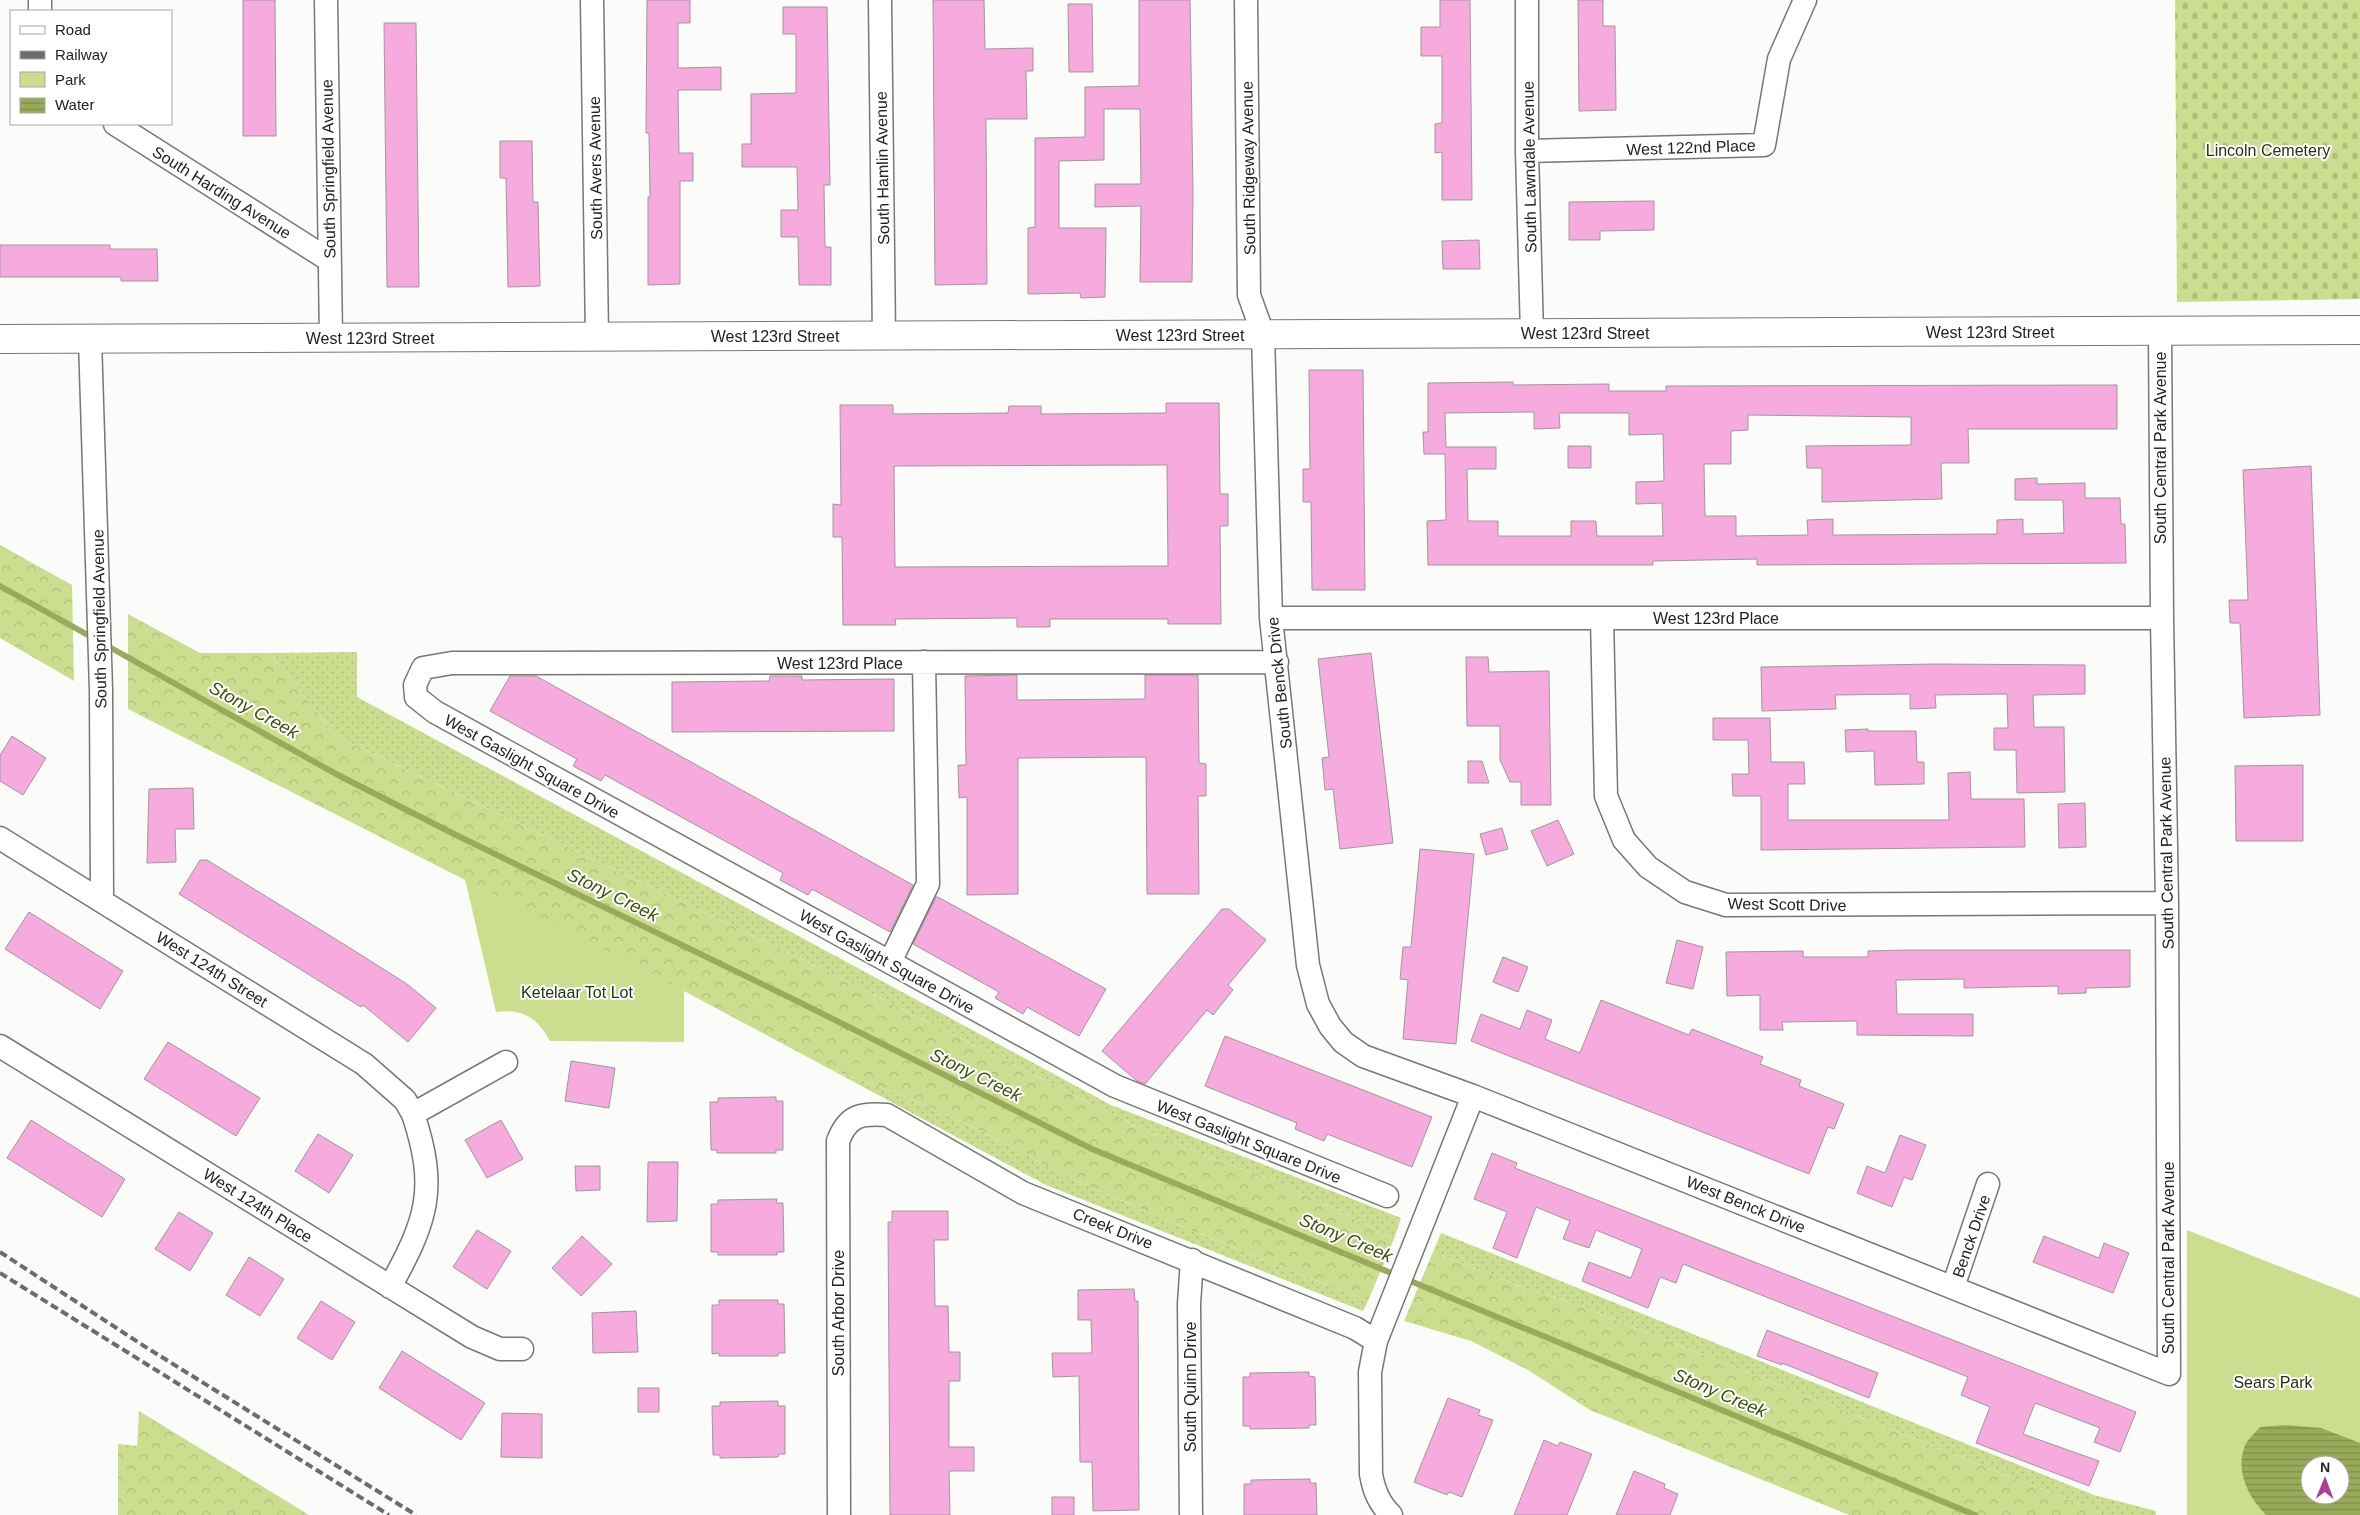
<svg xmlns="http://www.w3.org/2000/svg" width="2360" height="1515" viewBox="0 0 2360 1515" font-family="Arial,sans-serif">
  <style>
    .grass { fill: url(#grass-dots) }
    .forest { fill: url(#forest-crowns) }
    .cemetery { fill: url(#cemetery-stones) }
    .green { fill: #cbde8f; fill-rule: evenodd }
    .water { fill: url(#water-rules); fill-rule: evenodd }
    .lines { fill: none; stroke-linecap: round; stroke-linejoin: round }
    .stream { stroke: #99ab5a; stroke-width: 6 }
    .building { fill: #f6aadd; stroke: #9d999b; fill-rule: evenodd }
    .street-casing { stroke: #777875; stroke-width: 25 }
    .secondary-casing { stroke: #777875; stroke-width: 30 }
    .street { stroke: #fff; stroke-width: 22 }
    .secondary { stroke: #fff; stroke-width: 28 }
    .rail { stroke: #6c6c6b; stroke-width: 4; stroke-dasharray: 8 4; stroke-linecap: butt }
    .labels { text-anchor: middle; stroke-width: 4; stroke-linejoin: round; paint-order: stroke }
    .street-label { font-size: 16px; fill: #222221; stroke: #fff }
    .park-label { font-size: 16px; fill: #2a310e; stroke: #fff }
    .water-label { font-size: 18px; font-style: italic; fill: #424e11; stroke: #fff }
  </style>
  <defs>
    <pattern id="grass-dots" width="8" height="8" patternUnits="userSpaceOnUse" patternTransform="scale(1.25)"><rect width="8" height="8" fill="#cbde8f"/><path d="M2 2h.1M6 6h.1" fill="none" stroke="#aebe7b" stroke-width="1.8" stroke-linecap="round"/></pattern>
    <pattern id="forest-crowns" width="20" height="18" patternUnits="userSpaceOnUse" patternTransform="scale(1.25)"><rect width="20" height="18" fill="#cbde8f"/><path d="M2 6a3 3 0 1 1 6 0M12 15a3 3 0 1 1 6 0" fill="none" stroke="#aebe7b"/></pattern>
    <pattern id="cemetery-stones" width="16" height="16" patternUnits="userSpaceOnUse" patternTransform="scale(1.25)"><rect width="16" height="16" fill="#cbde8f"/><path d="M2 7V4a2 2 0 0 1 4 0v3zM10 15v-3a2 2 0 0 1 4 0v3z" fill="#aebe7b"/></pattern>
    <pattern id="water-rules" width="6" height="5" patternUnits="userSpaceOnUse" patternTransform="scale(1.25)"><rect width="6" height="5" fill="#99ab5a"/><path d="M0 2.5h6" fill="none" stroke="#7c8b4a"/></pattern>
  </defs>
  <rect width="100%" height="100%" fill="#fbfcf9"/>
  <path class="grass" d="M357,652V697L1111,1105L1401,1218L1394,1239L1319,1201L1271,1179L1210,1158L1138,1127L814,965L336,736L270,653Z
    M828,1068L914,1100L979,1130L1074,1180L1180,1226L1368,1301L1363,1311L1046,1185Z
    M1441,1233L2094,1495L2156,1511V1515H2107L1575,1304L1522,1287L1433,1252Z"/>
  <path class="forest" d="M0,545L72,585L74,681L0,638Z
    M128,614L200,653H270L336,736L814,965L1138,1127L1210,1158L1271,1179L1319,1201L1394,1239L1368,1301L1180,1226L1074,1180L979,1130L914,1100L828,1068L684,991L128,709Z
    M1433,1252L1522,1287L1575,1304L2107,1515H1849L1590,1410L1528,1370L1471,1341L1404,1321Z
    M139,1411L309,1515H118V1444L137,1446Z"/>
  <path class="cemetery" d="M2175,0H2360V299L2177,302Z"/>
  <path class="green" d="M465,879L684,991V1042L550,1041C538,1018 522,1008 496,1012Z
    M2187,1230L2360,1298V1515H2187ZM2310,1465H2340V1495H2310Z"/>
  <path class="water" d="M2286,1425L2321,1428L2360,1443V1515H2266C2248,1497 2235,1471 2245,1445C2248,1439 2256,1432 2260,1427ZM2310,1465H2340V1495H2310Z"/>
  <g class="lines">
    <path class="stream" d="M0,586L95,639
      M104,644L336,774L454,834L803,1004L1092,1149L1975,1515"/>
  </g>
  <path class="building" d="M243,0H275L276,136H243Z
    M647,0H690V23H678V68L721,67V90H678L679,153H693V181H680V284L648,285V197H650L649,133H646Z
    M933,0H984L985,49L1033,48V71H1026L1027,119H986L987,284L935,285Z
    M1139,0H1190L1193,193L1192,282H1140L1141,206L1095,207V184H1141L1140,109H1104V160L1059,161V228H1106L1105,297L1081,298L1080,293L1028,294V228L1035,227V138L1085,137V87L1139,86Z
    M1440,0H1470L1472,200H1442V152L1435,153V124L1442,123V56H1421V27H1440Z
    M1578,0H1603V26H1615L1616,110L1579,111Z
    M1068,4H1092L1093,72H1069Z
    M783,7H827L830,185H824L825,247H831V285H799L798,237H781V210H798L797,167H742V144H751V94L796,93V34H783Z
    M384,23H416L419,287H387Z
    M500,141H532L533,202H538L540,286L508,287L506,178H500Z
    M1654,201V230L1600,231V240H1569V202Z
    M1479,240L1480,269H1443L1442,241Z
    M0,245H110V249H157L158,281H121V277H0Z
    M1309,370H1363L1365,590H1312L1311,502H1303V469H1310Z
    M1513,382V385L1609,384V391H1666V386L2117,385V429H1968L1969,463H1941L1942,499L1822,502V468H1807L1806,446L1911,445V417L1748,415V430L1731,431V464H1704L1705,516H1736V536L1808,535L1807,520L1833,519V535L1997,534V520L2023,519V534L2064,533L2063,500H2015V479L2037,478V484L2085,483V498H2120L2121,524H2125L2126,563L1757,565V559L1653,561V565H1428L1427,521L1446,520L1445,454H1424L1423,432H1428V383ZM1534,412V429L1560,428L1559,413H1629V435L1663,434L1664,481L1636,482V504L1662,503L1663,536H1597L1596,521H1571V536H1498V521H1468L1467,469H1496V447H1446L1445,413Z
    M1166,403H1219L1220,494H1228V526H1220L1221,624H1168V619H1050V627H1017V618L895,619L896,625H843L842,537H833V504L841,505L840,405H893V414L1008,413L1009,406H1041V414L1166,413ZM1167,465L1168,566L895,567L894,466Z
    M1568,446H1591V468H1568Z
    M2311,466L2320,715L2244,718L2240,623H2230L2229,600H2248L2243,470Z
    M1371,653L1393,843L1340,849L1333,789L1325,790L1322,758L1329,757L1318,659Z
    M1466,657H1488L1489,672L1549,671L1551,805H1521V782H1510L1500,760V726H1467Z
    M1935,664L2085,665V694L2033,695L2034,727H2064L2065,792L2017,793L2016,750H1994V728H2008L2007,694L1935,695L1936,708L1910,709V694L1835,695L1836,709L1762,711L1761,667Z
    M1017,675V700L1145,699V675H1198L1199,763L1206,764V796H1198L1199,894H1147L1146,757L1018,758V894L967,895V797L959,798L958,765H966L965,676Z
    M510,676H536L913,885L890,932L812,889L808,895L780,880L783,873L605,775L601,781L573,766L577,759L490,711Z
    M770,676H802V680L894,679V731L672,732V682L769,681Z
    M1713,718H1770L1771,762H1804L1805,784H1788V820H1949L1948,773L1970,772L1971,799H2024L2025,847L1761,850V796H1733L1732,774H1749L1748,740H1713Z
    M1868,729V731H1916L1917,762H1924V784L1875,785L1874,751L1846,752L1845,730Z
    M12,736L46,758L23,795L0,781V755Z
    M1468,761H1482L1489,783H1468Z
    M2303,765V841H2236L2235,766Z
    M193,788L194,829H175L176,862L147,863L149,789Z
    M2085,803L2086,847L2059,848L2058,804Z
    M1558,820L1574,854L1547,866L1531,831Z
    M1502,828L1508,849L1486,855L1480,834Z
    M1420,849L1474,854L1456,1044L1403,1039L1408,980L1400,979L1403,947H1411Z
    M200,860H207L350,948L407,984L436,1008L408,1042L363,1005L361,1007L179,894Z
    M936,897H938L1106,989L1079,1036L1027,1007L1023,1014L995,998L999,992L913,944Z
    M1222,909H1229L1266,940L1228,985L1233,990L1213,1015L1207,1010L1145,1084L1137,1081L1102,1051Z
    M29,912L123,971L100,1009L5,949Z
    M1677,940L1703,947L1693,989L1666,983Z
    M1907,950H2130V987L2086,988V993L2058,994V986L1964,988V979L1896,980L1897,1014H1973V1036L1857,1035V1021L1782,1022L1783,1030H1760V995L1727,996L1726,952L1803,951V957H1868V951Z
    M1503,957L1528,967L1518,992L1493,982Z
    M1601,1000L1689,1035L1692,1029L1763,1057L1760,1064L1801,1080L1799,1086L1844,1104L1834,1129L1828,1127L1809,1174L1471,1041L1481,1014L1520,1029L1527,1010L1552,1020L1545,1039L1580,1053Z
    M1225,1036L1432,1117L1412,1167L1327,1134L1324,1141L1295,1129L1297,1123L1205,1086Z
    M168,1042L260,1098L236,1136L144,1079Z
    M571,1061L615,1068L609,1108L565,1101Z
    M776,1097V1101H783V1150H776V1153H717V1150H711L710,1102H718V1098Z
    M31,1120L125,1179L102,1217L7,1158Z
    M501,1120L523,1159L487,1178L465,1140Z
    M318,1134L353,1155L329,1193L295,1171Z
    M1900,1135L1926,1145L1912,1180L1904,1177L1892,1207L1857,1193L1867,1166L1885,1173Z
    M1492,1153L1517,1163L1515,1168L2136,1412L2120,1452L2094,1442L2100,1428L2035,1403L2023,1434L2099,1461L2089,1486L1976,1443L1990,1407L1961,1395L1968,1377L1683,1264L1676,1283L1660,1277L1648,1308L1582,1281L1589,1262L1631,1278L1642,1249L1596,1230L1589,1248L1563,1239L1570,1221L1536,1207L1517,1258L1493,1248L1507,1212L1474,1199Z
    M648,1162H678L677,1221L647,1222Z
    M575,1166H600V1190L576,1191Z
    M777,1199L776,1203H783L784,1252H777V1255H718V1252H711V1204H718V1200Z
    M892,1211H948V1240H934L935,1306H948L949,1352H960V1381H949V1447H974V1471H949L950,1515H890L888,1222H892Z
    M179,1212L213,1233L190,1271L155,1249Z
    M477,1230L511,1251L487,1289L453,1267Z
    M582,1236L612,1264L581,1296L552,1268Z
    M2044,1236L2099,1258L2104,1243L2129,1253L2113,1293L2033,1262Z
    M249,1257L284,1279L260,1316L226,1295Z
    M1134,1289L1135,1301H1138L1139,1510L1093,1511L1092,1462H1080L1079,1376L1053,1377L1052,1353H1092L1091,1320H1078V1290Z
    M719,1300H778V1304H784L785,1353H778V1356H719V1353L712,1354V1305H719Z
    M321,1301L355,1322L332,1360L297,1338Z
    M636,1311L638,1352L593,1353L592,1313Z
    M1767,1330L1878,1373L1869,1398L1782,1363V1365L1757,1356Z
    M402,1351L485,1403L461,1440L379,1388Z
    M1309,1372V1376L1315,1377L1316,1425H1309V1428L1250,1429V1426H1243V1377H1250V1373Z
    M638,1388H659V1412H638Z
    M1448,1398L1480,1410L1478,1415L1493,1420L1462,1497L1449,1492L1447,1495L1414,1482Z
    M778,1401V1406H785V1454H779L778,1457L720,1458V1455H713L712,1406H720V1402Z
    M502,1413L542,1414V1458L501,1457Z
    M1544,1440L1558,1446L1560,1442L1592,1454L1567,1515H1514Z
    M1634,1471L1665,1484L1664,1488L1678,1494L1670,1515H1616Z
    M1310,1479V1483H1316L1317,1515H1244V1484H1251V1480Z
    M1052,1497H1074V1515H1052Z"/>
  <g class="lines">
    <defs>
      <path id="street" d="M40,0V11
        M326,0L331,338
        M592,0L597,337
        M880,0L884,336
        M1246,0L1249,295L1263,334L1271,618L1308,965L1318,1004L1330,1026L1343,1042L1363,1056L1473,1096L2169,1374L2167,903L2162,618L2160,331
        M1527,0V151L1532,334
        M115,124L329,260
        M1527,151L1764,145L1779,59L1805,0
        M90,339L101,690L102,900
        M1271,618H2162
        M1602,618L1606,796L1624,840L1648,867L1685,892L1726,905L2167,903
        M1277,662L452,663L423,668L415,685L416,697L435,712L1115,1086L1387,1196
        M0,838L364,1064L405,1100L413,1114
        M890,962L928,884L924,662
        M0,1046L472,1337L500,1349H522
        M390,1287C427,1220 438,1189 413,1114L506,1062
        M1953,1287L1988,1184
        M839,1515L838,1141C848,1115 861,1113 887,1115L1023,1193L1355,1328L1376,1341
        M1191,1515L1189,1304L1192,1260
        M1391,1515C1379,1503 1374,1491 1371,1474L1370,1372L1376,1341L1473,1096"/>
      <path id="secondary" d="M0,339L2360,330"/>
    </defs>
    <use href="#street" class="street-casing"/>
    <use href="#secondary" class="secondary-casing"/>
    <use href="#street" class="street"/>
    <use href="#secondary" class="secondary"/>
    <path class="rail" d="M0,1252L144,1346L416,1515
      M0,1273L389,1515"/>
  </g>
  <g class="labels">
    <g class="street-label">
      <text transform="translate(1691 147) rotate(-2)" y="6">West 122nd Place</text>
      <text transform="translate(1529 167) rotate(-91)" y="6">South Lawndale Avenue</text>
      <text transform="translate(595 168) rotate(-91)" y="6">South Avers Avenue</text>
      <text transform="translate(882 168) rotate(-91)" y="6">South Hamlin Avenue</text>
      <text transform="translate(1248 168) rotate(-91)" y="6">South Ridgeway Avenue</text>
      <text transform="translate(328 169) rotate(-91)" y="6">South Springfield Avenue</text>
      <text transform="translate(222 192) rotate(32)" y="6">South Harding Avenue</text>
      <text x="1990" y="338">West 123rd Street</text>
      <text x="1585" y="339">West 123rd Street</text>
      <text x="1180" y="341">West 123rd Street</text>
      <text x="775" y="342">West 123rd Street</text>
      <text x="370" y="344">West 123rd Street</text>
      <text transform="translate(2160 448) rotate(-90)" y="6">South Central Park Avenue</text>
      <text x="1716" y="624">West 123rd Place</text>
      <text transform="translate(99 619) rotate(-91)" y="6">South Springfield Avenue</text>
      <text x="840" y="669">West 123rd Place</text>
      <text transform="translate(1279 683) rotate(-96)" y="6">South Benck Drive</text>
      <text transform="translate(532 766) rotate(29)" y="6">West Gaslight Square Drive</text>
      <text transform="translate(2166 853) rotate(-91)" y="6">South Central Park Avenue</text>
      <text transform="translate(1787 904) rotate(1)" y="6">West Scott Drive</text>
      <text transform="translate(887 961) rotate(29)" y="6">West Gaslight Square Drive</text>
      <text transform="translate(212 969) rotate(32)" y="6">West 124th Street</text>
      <text transform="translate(1249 1141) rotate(22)" y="6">West Gaslight Square Drive</text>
      <text transform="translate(1746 1204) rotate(22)" y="6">West Benck Drive</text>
      <text transform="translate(258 1205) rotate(32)" y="6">West 124th Place</text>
      <text transform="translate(1113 1228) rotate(22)" y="6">Creek Drive</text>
      <text transform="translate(1971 1236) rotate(-71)" y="6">Benck Drive</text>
      <text transform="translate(2168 1258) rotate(-90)" y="6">South Central Park Avenue</text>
      <text transform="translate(838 1313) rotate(-90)" y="6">South Arbor Drive</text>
      <text transform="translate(1190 1387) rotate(-90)" y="6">South Quinn Drive</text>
    </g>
    <g class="park-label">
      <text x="2268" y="156">Lincoln Cemetery</text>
      <text x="577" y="998">Ketelaar Tot Lot</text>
      <text x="2273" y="1388">Sears Park</text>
    </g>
    <g class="water-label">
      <text transform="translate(254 710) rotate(29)" y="6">Stony Creek</text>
      <text transform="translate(613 895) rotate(26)" y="6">Stony Creek</text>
      <text transform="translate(976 1075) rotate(26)" y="6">Stony Creek</text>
      <text transform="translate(1346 1238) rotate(23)" y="6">Stony Creek</text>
      <text transform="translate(1720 1393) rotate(23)" y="6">Stony Creek</text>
    </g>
  </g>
  <rect x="10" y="10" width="162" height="115" fill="#ffffff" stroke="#a7a7a6"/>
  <rect x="20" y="26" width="25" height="8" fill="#ffffff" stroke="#a7a7a6"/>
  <text x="55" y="35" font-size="15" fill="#222221">Road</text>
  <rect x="20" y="51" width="25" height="8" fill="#6c6c6b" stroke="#a7a7a6"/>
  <text x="55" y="60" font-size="15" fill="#222221">Railway</text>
  <rect x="20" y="72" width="25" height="15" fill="#cbde8f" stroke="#a7a7a6"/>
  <text x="55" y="85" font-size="15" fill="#222221">Park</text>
  <rect x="20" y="98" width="25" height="15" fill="url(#water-rules)" stroke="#a7a7a6"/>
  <text x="55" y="110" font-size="15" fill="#222221">Water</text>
  <g transform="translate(2325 1480) rotate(1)"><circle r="24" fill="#ffffff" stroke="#a7a7a6"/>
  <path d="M0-4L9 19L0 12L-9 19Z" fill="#b23d95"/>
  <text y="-8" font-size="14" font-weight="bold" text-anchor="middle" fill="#222221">N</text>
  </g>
</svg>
